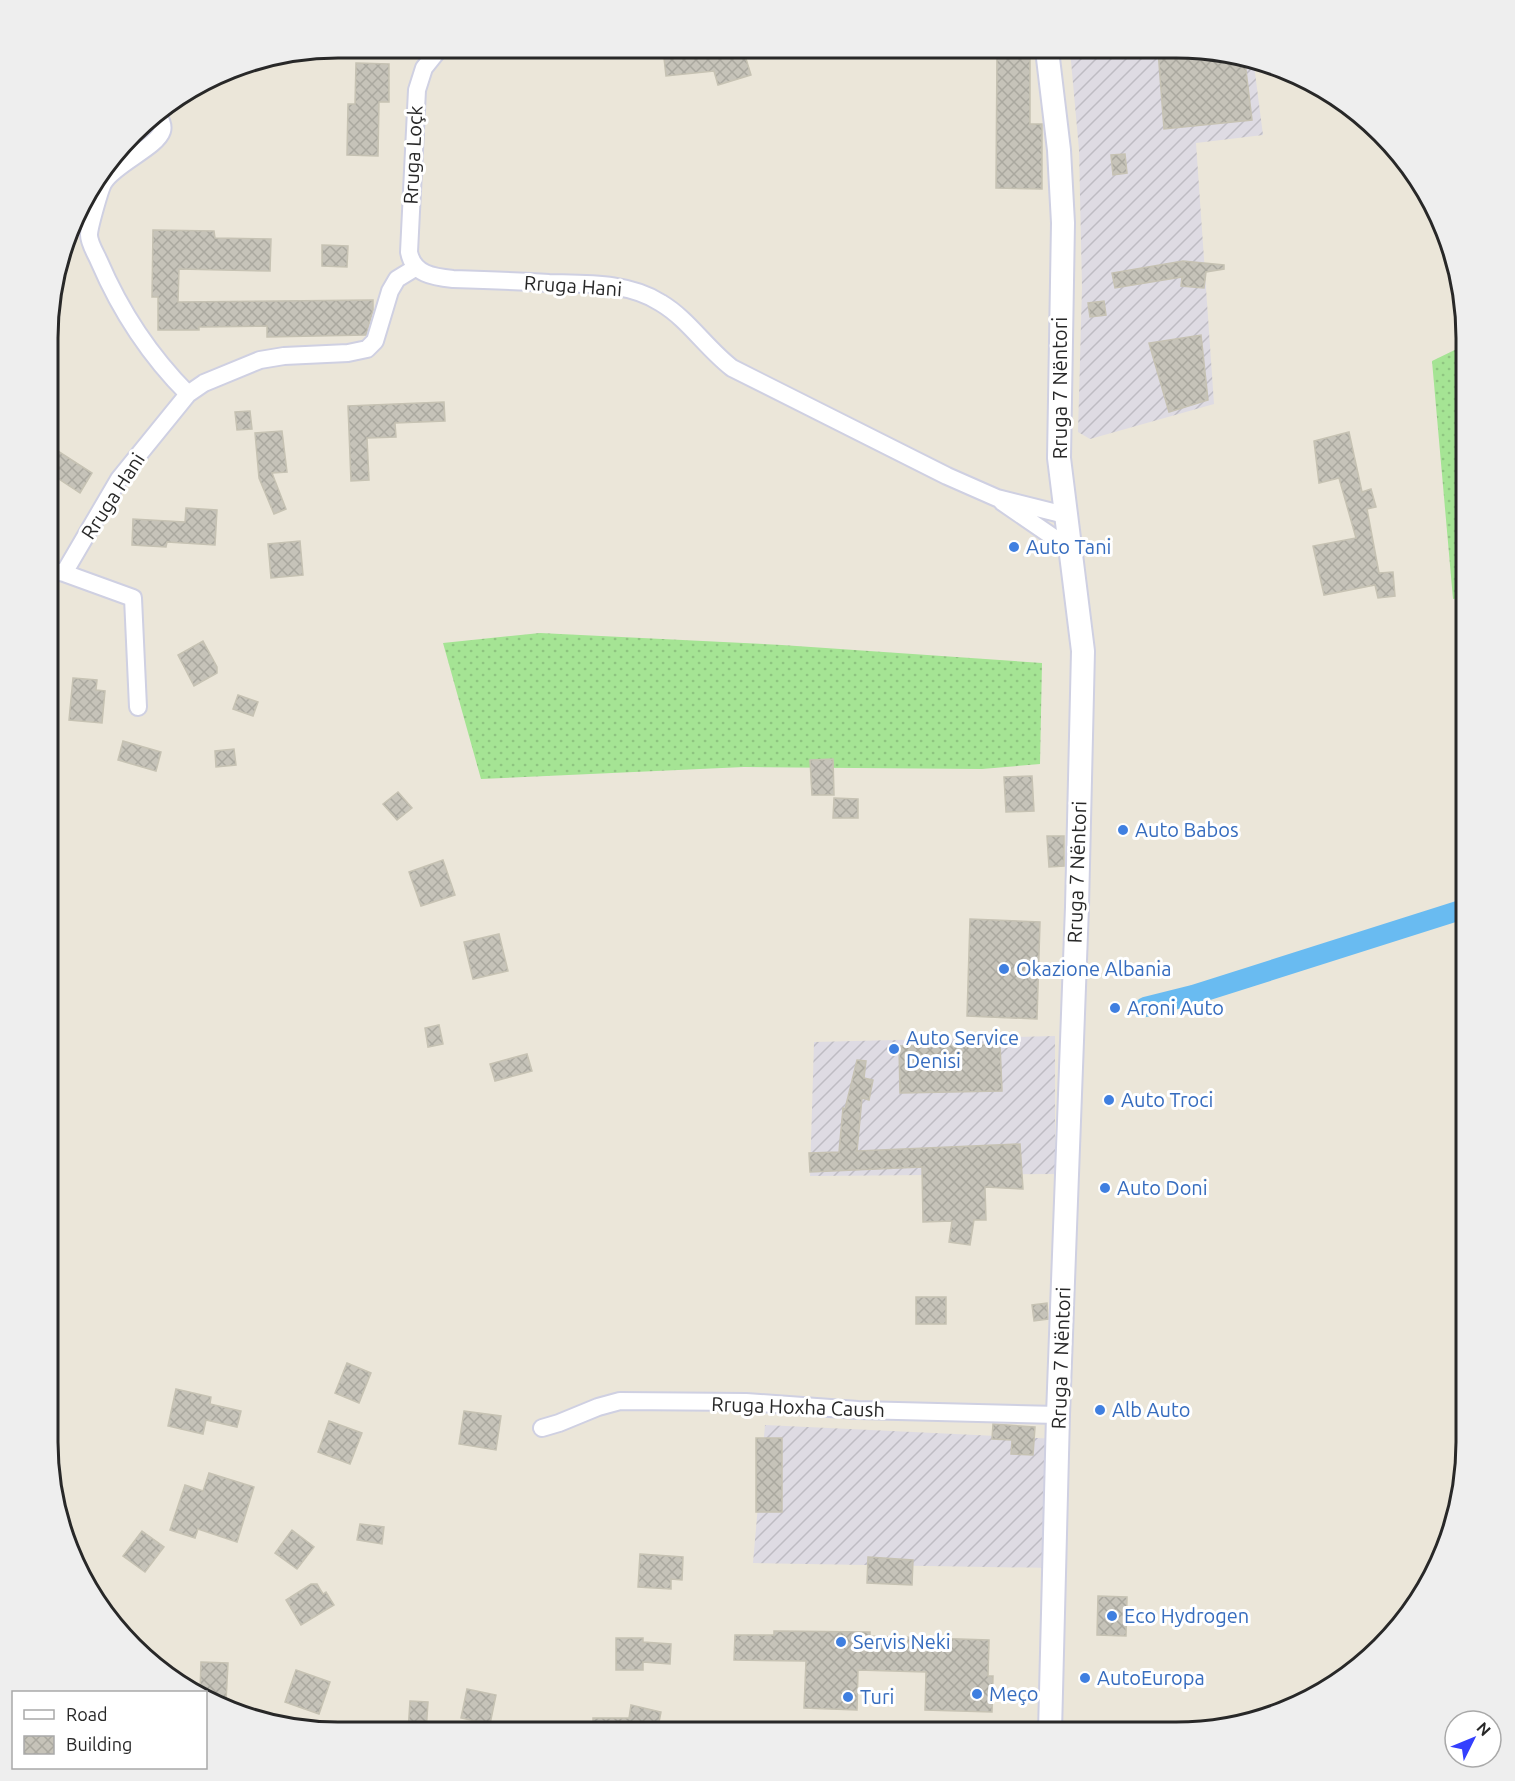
<svg xmlns="http://www.w3.org/2000/svg" width="1515" height="1781" viewBox="0 0 1515 1781" font-family="Ubuntu,sans-serif">
  <style>
    .industrial { fill: url(#industrial-furrows) }
    .grass { fill: url(#grass-dots) }
    .lines { fill: none; stroke-linecap: round; stroke-linejoin: round }
    .canal { stroke: #69bbf1; stroke-width: 20 }
    .building { fill: url(#building-cross-hatch); stroke: #c6c2b3; stroke-width: 1.5 }
    .minor-casing { stroke: #cfd0e2; stroke-width: 20 }
    .secondary-casing { stroke: #cfd0e2; stroke-width: 26 }
    .minor { stroke: #fff; stroke-width: 16 }
    .secondary { stroke: #fff; stroke-width: 22 }
    .shop-dot { fill: #3f7fe0; stroke: #fff; stroke-width: 2 }
    .labels { text-anchor: middle; stroke-width: 6; stroke-linejoin: round; paint-order: stroke }
    .street-label { font-size: 20px; fill: #282828; stroke: #fff }
    .shop-label { font-size: 20px; fill: #366cbe; stroke: #fff; text-anchor: start }
    .rim { fill: none; stroke: #282828; stroke-width: 3 }
  </style>
  <defs>
    <pattern id="industrial-furrows" width="10" height="10" patternUnits="userSpaceOnUse" patternTransform="scale(1.5)"><rect width="10" height="10" fill="#dedbe3"/><path d="M-1 1l2-2M0 10L10 0M9 11l2-2" fill="none" stroke="#bebcc3"/></pattern>
    <pattern id="grass-dots" width="8" height="8" patternUnits="userSpaceOnUse" patternTransform="scale(1.5)"><rect width="8" height="8" fill="#a5e494"/><path d="M2 2h.1M6 6h.1" fill="none" stroke="#8ec480" stroke-width="1.8" stroke-linecap="round"/></pattern>
    <pattern id="building-cross-hatch" width="8" height="8" patternUnits="userSpaceOnUse" patternTransform="scale(1.5)"><rect width="8" height="8" fill="#c6c3b9"/><path d="M0 0l8 8M0 8l8-8" fill="none" stroke="#aaa89f"/></pattern>
  </defs>
  <rect width="100%" height="100%" fill="#ebe6d9"/>
  <path class="industrial" d="M1070,50L1215,51L1254,65L1263,135L1196,143L1214,404L1090,439L1078,432L1082,287L1079,150Z
    M1055,1036V1174L810,1176L814,1042Z
    M765,1425L1059,1439L1055,1568L753,1563Z"/>
  <path class="grass" d="M1467,344V596L1453,599L1432,361Z
    M540,633L782,645L1042,663L1040,764L982,769L744,767L481,779L443,643Z"/>
  <g class="lines">
    <path class="canal" d="M1145,1007L1193,995L1467,908"/>
  </g>
  <path class="building" d="M663,49H743L751,75L718,85L714,71L666,76Z
    M997,50H1030V124H1042V189L996,188Z
    M1158,50L1215,51L1245,62L1252,120L1164,129Z
    M356,63L389,64V102H379L378,156L347,155L348,104H355Z
    M1125,154L1127,173L1113,175L1111,155Z
    M153,230L214,231L215,238L271,239L270,271L179,269L178,302L373,300V310L366,335L267,337V326L199,327V330H158V297H152Z
    M322,245L348,246L347,267L322,266Z
    M1183,261L1224,265V269L1206,272L1204,288L1181,286L1182,277L1115,288L1112,273Z
    M1104,301L1106,315L1090,317L1088,303Z
    M1201,335L1208,400L1169,412L1149,343Z
    M444,402L445,421L395,423L396,437L367,438L369,480L351,481L348,406Z
    M250,411L252,429L237,430L235,412Z
    M282,431L287,472L272,473L286,509L274,514L259,478L255,433Z
    M1349,432L1362,492L1371,489L1376,507L1367,509L1379,573L1393,572L1395,596L1378,598L1375,585L1324,595L1313,546L1356,538L1339,478L1319,483L1314,441Z
    M50,446L92,473L80,493L50,473Z
    M186,508L217,510L215,545L167,542L166,547L132,545L133,519L185,522Z
    M300,541L303,575L271,578L268,544Z
    M203,641L217,667V673L194,686L178,655Z
    M73,678L97,680L96,690L105,691L102,723L69,720Z
    M238,695L258,702L253,716L233,709Z
    M123,741L161,752L156,771L118,760Z
    M234,749L236,765L216,767L215,751Z
    M833,759L834,795H812L810,760Z
    M1032,776L1034,811L1006,812L1004,777Z
    M398,792L412,808L397,820L383,804Z
    M834,798L858,799V818H833Z
    M1047,836H1064V866L1049,867Z
    M443,860L455,895L421,906L409,872Z
    M970,919L1040,922L1037,1019L967,1016Z
    M499,934L508,971L473,979L464,942Z
    M439,1025L443,1044L428,1047L425,1028Z
    M1000,1044L1002,1091L900,1093L899,1046Z
    M527,1054L532,1071L495,1081L490,1064Z
    M857,1060L866,1061L864,1078L873,1080L869,1100L862,1098L857,1151L1020,1144L1023,1189L985,1187L986,1220H974L970,1245L949,1242L952,1221L923,1222L922,1167L810,1172L809,1153L839,1152L843,1108L845,1109Z
    M916,1297H946V1324H916Z
    M1047,1303L1048,1319L1034,1321L1032,1305Z
    M347,1363L371,1373L359,1403L335,1393Z
    M176,1389L211,1397L210,1404L241,1411L237,1427L206,1420L203,1434L168,1426Z
    M464,1411L501,1416L496,1450L459,1444Z
    M329,1421L362,1433L350,1464L318,1452Z
    M993,1424L1035,1427L1033,1455L1011,1454L1012,1440L992,1439Z
    M756,1438H782V1512H756Z
    M209,1473L254,1487L237,1542L198,1529L195,1538L170,1530L185,1485L203,1491Z
    M360,1524L384,1527L382,1544L357,1540Z
    M292,1530L314,1547L297,1569L275,1553Z
    M142,1531L164,1547L145,1572L123,1556Z
    M640,1554L683,1557L682,1580L671,1579V1589L638,1587Z
    M868,1557L913,1560L912,1585L867,1583Z
    M311,1584H317L323,1594L326,1592L334,1605L301,1625L286,1600Z
    M1098,1596L1127,1597L1126,1636L1097,1635Z
    M774,1631L870,1632V1636L989,1640L988,1676H993L992,1712L925,1710L926,1672L858,1670L857,1710L804,1708L806,1661L734,1660L735,1635H774Z
    M616,1638H643V1642L671,1644L670,1664L643,1662V1670H616Z
    M201,1662L228,1663L226,1701L209,1700L206,1698V1692H200Z
    M296,1670L330,1682L319,1714L285,1702Z
    M467,1689L496,1695L490,1724L461,1718Z
    M410,1701L428,1702L426,1732H408Z
    M631,1705L661,1712L657,1732H593V1718H629Z"/>
  <g class="lines">
    <defs>
      <path id="minor" d="M440,48L424,68L417,90L409,252C413,274 433,277 453,279C485,280 517,281 549,283C586,284 629,282 661,303C688,319 706,348 732,368L947,476L997,498L1065,515
        M157,114C160,119 164,125 162,131C157,147 115,164 104,182C100,188 89,228 89,235C89,243 96,254 99,261C120,310 150,356 188,394
        M1002,502L1069,548
        M50,570L64,573L133,598L138,707
        M64,573L119,479L188,394L204,383L260,360L284,356L348,353L367,349L375,341L390,291L397,279L415,268
        M542,1428L559,1423L598,1407L620,1401L746,1402L858,1410L1058,1415"/>
      <path id="secondary" d="M1047,50L1059,150L1063,223L1059,458L1083,651L1077,907L1058,1415L1050,1732"/>
    </defs>
    <use href="#minor" class="minor-casing"/>
    <use href="#secondary" class="secondary-casing"/>
    <use href="#minor" class="minor"/>
    <use href="#secondary" class="secondary"/>
  </g>
  <g class="shop-dot">
    <circle cx="1014" cy="547" r="6"/>
    <circle cx="1123" cy="830" r="6"/>
    <circle cx="1004" cy="969" r="6"/>
    <circle cx="1115" cy="1008" r="6"/>
    <circle cx="894" cy="1049" r="6"/>
    <circle cx="1109" cy="1100" r="6"/>
    <circle cx="1105" cy="1188" r="6"/>
    <circle cx="1100" cy="1410" r="6"/>
    <circle cx="1112" cy="1616" r="6"/>
    <circle cx="841" cy="1642" r="6"/>
    <circle cx="1085" cy="1678" r="6"/>
    <circle cx="977" cy="1694" r="6"/>
    <circle cx="848" cy="1697" r="6"/>
  </g>
  <g class="labels">
    <g class="street-label">
      <text transform="translate(413 155) rotate(-87)" y="7">Rruga Loçk</text>
      <text transform="translate(573 286) rotate(4)" y="7">Rruga Hani</text>
      <text transform="translate(1060 388) rotate(-90)" y="7">Rruga 7 Nëntori</text>
      <text transform="translate(113 496) rotate(-57)" y="7">Rruga Hani</text>
      <text transform="translate(1077 872) rotate(-88)" y="7">Rruga 7 Nëntori</text>
      <text transform="translate(1061 1358) rotate(-88)" y="7">Rruga 7 Nëntori</text>
      <text transform="translate(798 1407) rotate(2)" y="7">Rruga Hoxha Caush</text>
    </g>
    <g class="shop-label">
      <text x="1026" y="554">Auto Tani</text>
      <text x="1135" y="837">Auto Babos</text>
      <text x="1016" y="976">Okazione Albania</text>
      <text x="1127" y="1015">Aroni Auto</text>
      <text x="906" y="1045">Auto Service<tspan x="906" dy="23">Denisi</tspan></text>
      <text x="1121" y="1107">Auto Troci</text>
      <text x="1117" y="1195">Auto Doni</text>
      <text x="1112" y="1417">Alb Auto</text>
      <text x="1124" y="1623">Eco Hydrogen</text>
      <text x="853" y="1649">Servis Neki</text>
      <text x="1097" y="1685">AutoEuropa</text>
      <text x="989" y="1701">Meço</text>
      <text x="860" y="1704">Turi</text>
    </g>
  </g>
  <path d="M0 0H1515V1781H0ZM338 58H1176A280 280 0 0 1 1456 338V1442A280 280 0 0 1 1176 1722H338A280 280 0 0 1 58 1442V338A280 280 0 0 1 338 58Z" fill="#eee" fill-rule="evenodd"/>
  <path class="rim" d="M338 58H1176A280 280 0 0 1 1456 338V1442A280 280 0 0 1 1176 1722H338A280 280 0 0 1 58 1442V338A280 280 0 0 1 338 58Z"/>
  <rect x="12" y="1691" width="195" height="78" fill="#ffffff" stroke="#a9a9a9" stroke-width="1.5"/>
  <rect x="24" y="1710" width="30" height="9" fill="#ffffff" stroke="#a9a9a9" stroke-width="1.5"/>
  <text x="66" y="1721" font-size="18" fill="#282828">Road</text>
  <rect x="24" y="1736" width="30" height="18" fill="url(#building-cross-hatch)" stroke="#a9a9a9" stroke-width="1.5"/>
  <text x="66" y="1751" font-size="18" fill="#282828">Building</text>
  <g transform="translate(1473 1739) rotate(47)"><circle r="28" fill="#ffffff" stroke="#a9a9a9" stroke-width="1.5"/>
  <path d="M0-4.5L10 22L0 15L-10 22Z" fill="#343ffe"/>
  <text y="-9" font-size="16" font-weight="bold" text-anchor="middle" fill="#282828">N</text>
  </g>
</svg>
